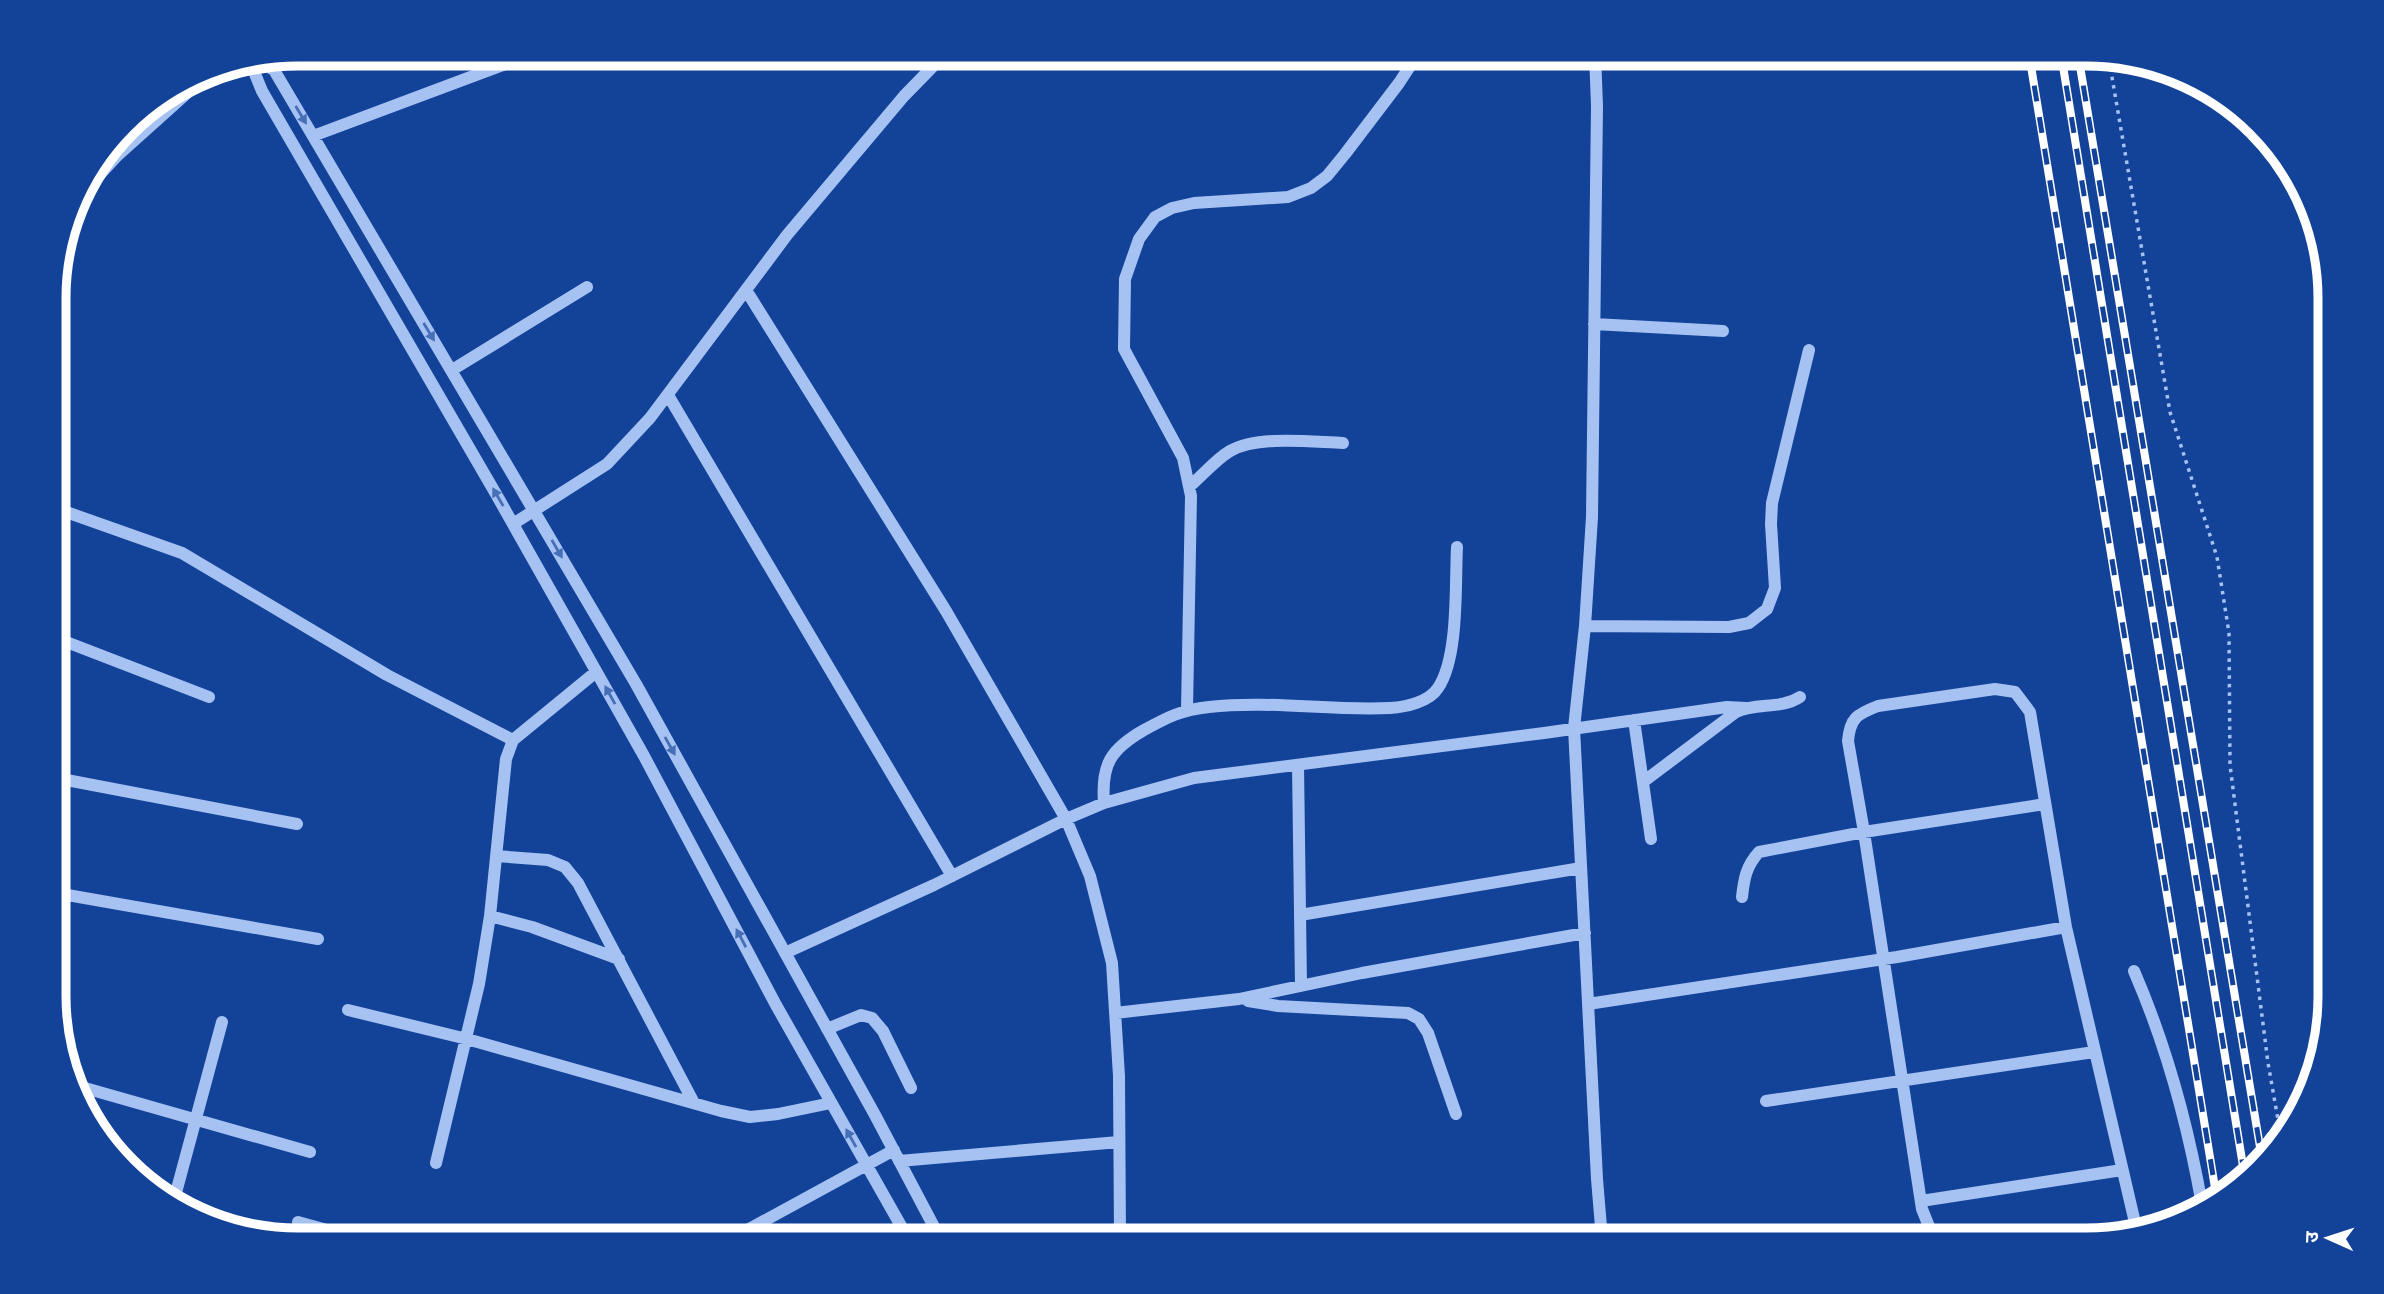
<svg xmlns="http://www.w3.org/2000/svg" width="2384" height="1294" viewBox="0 0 2384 1294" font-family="'DejaVu Sans','Noto Sans Devanagari',sans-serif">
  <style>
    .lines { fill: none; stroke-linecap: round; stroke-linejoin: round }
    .path { stroke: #a6c2f3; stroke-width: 3.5; stroke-dasharray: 3.5 5; stroke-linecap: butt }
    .minor { stroke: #a6c2f3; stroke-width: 12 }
    .rail-casing { stroke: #fff; stroke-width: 8 }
    .rail { stroke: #134299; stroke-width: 5; stroke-dasharray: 16; stroke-linecap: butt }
    .oneway { fill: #466fb8 }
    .rim { fill: none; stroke: #fff; stroke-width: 9 }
  </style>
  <rect width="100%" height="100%" fill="#134299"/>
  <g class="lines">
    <path class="path" d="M2109,60L2170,412L2217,557L2229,633L2230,765L2268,1063L2280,1131"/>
    <path class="minor" d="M1595,54L1597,106L1592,517L1585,626L1574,728L1597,1179L1602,1239
      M260,62L274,70L636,684L875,1115L941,1240
      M251,64L262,91L496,494L644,756L776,1005L909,1240
      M313,136L532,54
      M78,198L118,155L206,76L217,70
      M746,290L946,611L1066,819L1090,876L1112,963L1119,1076L1120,1240
      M1594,324L1723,331
      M452,370L587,287
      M668,395L952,876
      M1189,487C1202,476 1215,460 1230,451C1258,435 1312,442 1343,443
      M55,508L182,553L387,675L513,740
      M513,524L607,464L650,418L787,235L904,96L945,54
      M1585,626L1729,627L1749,623L1767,609L1775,588L1771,524L1772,503L1809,350
      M56,638L209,697
      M1187,710L1191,496L1183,458L1124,349L1125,279L1139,239L1155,217L1172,208L1194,203L1288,197L1311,188L1327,176L1345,154L1399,83L1418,54
      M1634,720L1651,839
      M1298,765L1301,986
      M56,778L297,824
      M1643,782L1736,712C1757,702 1780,710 1800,697
      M1104,803C1101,764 1111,749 1144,730C1168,717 1181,710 1209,707C1269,700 1330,711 1390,708C1406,707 1429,702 1438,688C1459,657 1455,585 1457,547
      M496,856L548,860L565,867L578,883L694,1103
      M56,893L318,939
      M1742,897C1744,879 1746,866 1759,852L1864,832L2045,804
      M1300,915L1581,868
      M490,916L532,927L619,959
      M785,953L934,885L1066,819L1104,803L1194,778L1544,733L1727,707L1746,708
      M2134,971C2166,1045 2188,1125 2202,1205
      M1248,1001L1278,1006L1408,1013L1419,1019L1428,1033L1456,1114
      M1588,1004L1897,957L2066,927
      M348,1010L467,1039L721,1111L750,1117L778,1114L831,1103
      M1115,1013L1239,999L1362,973L1585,933
      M827,1029L861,1015L872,1018L883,1031L911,1088
      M78,1086L310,1152
      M1766,1101L2094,1052
      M899,1161L1119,1142
      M436,1163L479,984L490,916L506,759L513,740L596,672
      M174,1200L222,1022
      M1921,1201L2122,1170
      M298,1222L363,1240
      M1120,1234L1283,1233
      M1934,1239L1922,1209L1864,832L1848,741C1850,718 1857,714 1878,706L1995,689L2015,692L2030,712L2066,927L2136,1227
      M729,1240L894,1150"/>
    <defs>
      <path id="rail" d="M2029,54L2217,1200
        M2061,54L2244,1172
        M2078,54L2261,1153"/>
    </defs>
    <use href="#rail" class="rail-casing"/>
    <use href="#rail" class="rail"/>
  </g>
  <defs><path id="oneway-solid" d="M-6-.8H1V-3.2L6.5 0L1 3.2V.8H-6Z" transform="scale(1.75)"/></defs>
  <g class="oneway">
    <use href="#oneway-solid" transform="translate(301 115) rotate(59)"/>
    <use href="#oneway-solid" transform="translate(429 332) rotate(59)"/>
    <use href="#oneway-solid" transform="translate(498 497) rotate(-120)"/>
    <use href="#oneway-solid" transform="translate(557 549) rotate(60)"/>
    <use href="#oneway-solid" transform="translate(610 695) rotate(-119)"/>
    <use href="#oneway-solid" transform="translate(670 746) rotate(61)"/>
    <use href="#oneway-solid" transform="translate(741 938) rotate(-118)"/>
    <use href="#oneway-solid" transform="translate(851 1138) rotate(-119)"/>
  </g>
  <path d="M0 0H2384V1294H0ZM298 66H2086A232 232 0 0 1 2318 298V996A232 232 0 0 1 2086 1228H298A232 232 0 0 1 66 996V298A232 232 0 0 1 298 66Z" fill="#134299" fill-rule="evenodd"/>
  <path class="rim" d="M298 66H2086A232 232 0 0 1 2318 298V996A232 232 0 0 1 2086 1228H298A232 232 0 0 1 66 996V298A232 232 0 0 1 298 66Z"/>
  <g transform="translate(2328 1238) rotate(273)" stroke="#134299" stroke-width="5" paint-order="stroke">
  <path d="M0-5L12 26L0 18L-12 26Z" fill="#ffffff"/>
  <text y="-10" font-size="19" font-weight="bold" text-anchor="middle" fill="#ffffff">उ</text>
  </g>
</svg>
